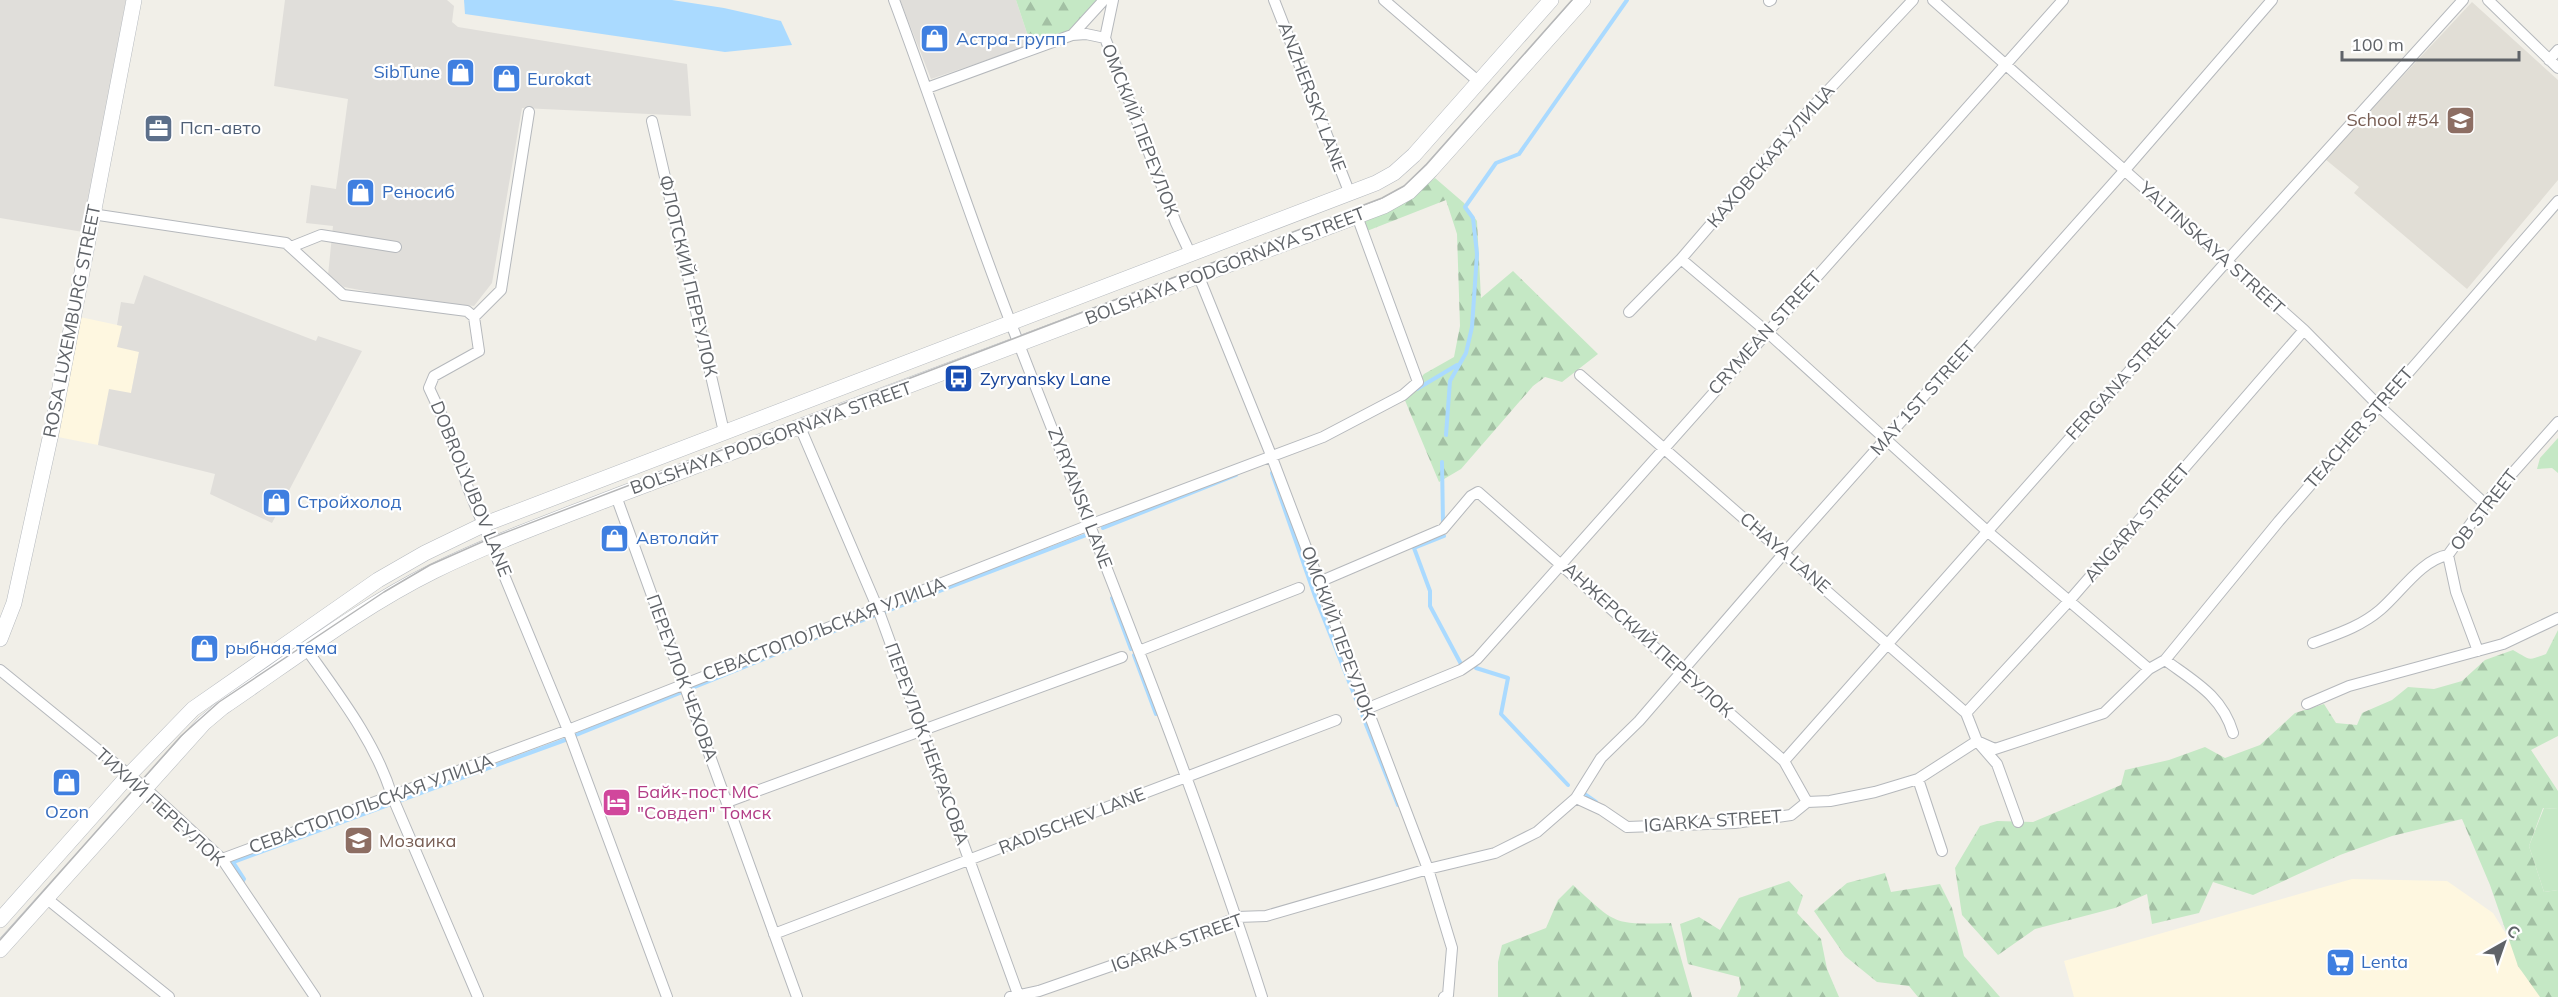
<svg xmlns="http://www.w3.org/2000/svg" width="2558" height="997" viewBox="0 0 2558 997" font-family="Mulish,sans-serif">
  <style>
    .commercial { fill: #fef7e0 }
    .industrial { fill: #e0deda }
    .education { fill: #e1ded6 }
    .green { fill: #c5e8c5 }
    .forest { fill: url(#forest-firs) }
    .water { fill: #aadaff }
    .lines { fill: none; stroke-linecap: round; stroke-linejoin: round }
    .stream { stroke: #aadaff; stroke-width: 4 }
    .street-casing { stroke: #b5b8bc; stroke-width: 12 }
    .secondary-casing { stroke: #b6babf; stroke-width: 16 }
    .street { stroke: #fff; stroke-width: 10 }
    .secondary { stroke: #fff; stroke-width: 15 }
    .tram { stroke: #b6b7b8; stroke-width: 1.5 }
    .labels { text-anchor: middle; stroke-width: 4.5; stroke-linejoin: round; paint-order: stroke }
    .shop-label { font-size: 18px; fill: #366cbe; stroke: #fff; text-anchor: start }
    .street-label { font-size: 18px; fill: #5f6368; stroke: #fff }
    .education-label { font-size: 18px; fill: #785e54; stroke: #fff; text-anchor: end }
    .service-label { font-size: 18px; fill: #4e5e75; stroke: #fff; text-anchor: start }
    .transit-label { font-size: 18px; fill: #164399; stroke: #fff; text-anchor: start }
    .hotel-label { font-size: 18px; fill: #b23c85; stroke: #fff; text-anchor: start }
  </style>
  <defs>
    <pattern id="forest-firs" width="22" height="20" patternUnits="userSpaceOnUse" patternTransform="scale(1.5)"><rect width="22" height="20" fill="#c5e8c5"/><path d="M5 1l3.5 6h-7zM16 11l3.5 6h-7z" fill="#a3c0a4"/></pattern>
  </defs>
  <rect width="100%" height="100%" fill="#f1efe8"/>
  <path class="commercial" d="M80,317L122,326L139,352L131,393L100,430L98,445L58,437Z
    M2352,879L2447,881L2493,913L2545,997H2074L2064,961Z"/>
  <path class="industrial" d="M0,0H126L83,232L0,218Z
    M285,0H447L454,6L452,22L458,27L687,64L691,116L522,108L492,283L474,306L401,298L344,287L328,275L333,226L306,223L311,185L336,189L348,99L274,86Z
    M900,0H1016L1031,45L931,79Z
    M144,275L316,341L318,336L362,351L272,523L210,494L215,474L98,445L109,389L131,393L139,352L117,347L122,326L117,325L121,302L134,304Z"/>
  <path class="education" d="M2472,2L2558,80V180L2467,289L2354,193L2359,187L2325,159Z"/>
  <path class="green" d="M2558,438V473L2552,468L2537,469L2540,458Z
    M2544,808L2558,809V890L2544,892L2529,846Z"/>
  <path class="forest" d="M1016,0H1100L1069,32L1031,45Z
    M1435,178L1464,203L1477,221L1481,298L1513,271L1598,354L1562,382L1545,377L1533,386L1461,469L1439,482L1404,398L1424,374L1454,357L1460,326L1457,234L1446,200L1367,231L1362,217L1414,195Z
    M2558,630V736L2531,750L2558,791V809L2543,808L2529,846L2544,892L2558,890V997H2540L2518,966L2490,885L2462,819L2392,836L2340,855L2253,895L2213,882L2199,913L2152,924L2147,894L2115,908L2035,929L1998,955L1962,915L1955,868L1980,826L1997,821L2033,822L2121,785L2125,770L2169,760L2205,747L2225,758L2260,745L2295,713L2324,704L2336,723L2357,725L2362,713L2392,700L2408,687L2434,689L2462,681L2485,660L2513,650C2530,659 2526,662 2546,654Z
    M1885,873L1891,892L1940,884L1952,908L1964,956L2000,997H1918L1909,986L1877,982L1845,956L1814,911L1847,883Z
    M1789,881L1803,896L1797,913L1821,939L1827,969L1839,997H1737L1741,988L1739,977L1688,964L1680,924L1699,917L1720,930L1739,898Z
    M1573,885C1616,924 1612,925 1671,923L1692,997H1498V962L1502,945L1546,928L1558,900Z"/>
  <path class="water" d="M464,0H672L724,8L781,21L792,45L725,52L465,14Z"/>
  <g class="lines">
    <path class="stream" d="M1417,389L1457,365
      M1446,435L1450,381L1466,353L1472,327L1477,254L1473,218L1465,207L1496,163L1519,154L1627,0
      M1442,462L1443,523
      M1272,473L1315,596L1398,805
      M1103,528L1236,475
      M1444,536L1414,548L1430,591V606L1461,664
      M1112,598L1131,649
      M808,641L1089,534L1090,537
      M1134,655L1156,714
      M1476,668L1508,678L1501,714L1568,785
      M576,735L798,645
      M1583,793L1596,802
      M241,884L244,879L233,862L565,740"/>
    <defs>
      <path id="street" d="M894,0C934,107 969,215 1010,321C1097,546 1189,768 1262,997
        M1274,0L1350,194
        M1384,0L1479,82
        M1933,0L2304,330L2379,406L2485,504
        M2488,0L2558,68
        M1769,1L1771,0
        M1072,35L1086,34L1105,38L1176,223L1190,253
        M1105,38L1113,0
        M2549,60L2558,50
        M927,88L1072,35L1104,0
        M652,121L724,432
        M92,214L286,243L343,295L467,311L474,317L479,351L434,376L429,388L449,431L468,488L568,730L667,997
        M291,247L321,235L396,247
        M1681,259L1766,331L1987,531L2149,669
        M1199,277L1271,455L1428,869L1452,948L1448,995L1444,997
        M1629,312L1681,259L1805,115L1913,0
        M474,317L501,290L529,112
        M1580,375L1966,713L1977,741L1997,764L2018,822
        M800,427L878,609L1019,997
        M616,496L797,997
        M2448,555L2456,592L2478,651
        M1319,582L1443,529L1471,496L1478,492L1784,761L1807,802
        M2313,643C2337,634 2360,627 2380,610C2401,592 2421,560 2448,555L2485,504L2558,422
        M307,650C339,695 376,743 392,796L478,997
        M1139,651L1299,588
        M2165,660C2195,682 2222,696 2233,733
        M0,670L145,788L222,859L315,997
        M2307,704L2349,686L2503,644L2558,618
        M1366,709L1461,670L1477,659L2063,0
        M1966,713L2069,601L2304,330
        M1784,761L2226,262L2463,0
        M1918,779L1942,851
        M1576,798L1601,758L1639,721L1785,552L2124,171L2272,0
        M727,802L1122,657
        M222,859L568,730L1092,524L1323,437L1403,395L1418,382L1357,216
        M46,898L169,997
        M774,934L1336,720
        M1010,997L1039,991L1191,938L1237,917L1266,916L1428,869L1495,853L1537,832L1576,798L1602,810L1627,827L1735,823L1791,815L1807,802L1830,801L1875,792L1918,779L1977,741L1995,749L2104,713L2149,669L2165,660L2279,521L2558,201"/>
      <path id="secondary" d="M0,639L14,603L52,429L134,0
        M0,920L128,776L193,709L378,580L425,553L485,524L1376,183L1394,173L1414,155L1551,0
        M0,950L204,723L223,707C291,661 361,607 434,571C493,542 555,520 616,496L1384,206L1409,192L1431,170L1583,0"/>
    </defs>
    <use href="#street" class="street-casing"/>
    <use href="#secondary" class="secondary-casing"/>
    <use href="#street" class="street"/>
    <use href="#secondary" class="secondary"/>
    <path class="tram" d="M0,940L181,736L219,702L384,592L430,565L491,538L1382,198L1404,186L1426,165L1572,0"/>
  </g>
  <defs>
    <symbol id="shop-square" viewBox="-11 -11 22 22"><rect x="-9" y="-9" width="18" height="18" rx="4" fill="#3f7fe0" stroke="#fff"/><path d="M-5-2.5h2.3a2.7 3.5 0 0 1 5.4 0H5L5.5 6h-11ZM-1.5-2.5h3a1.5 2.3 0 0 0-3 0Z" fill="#fff"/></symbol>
    <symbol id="school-square" viewBox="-11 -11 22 22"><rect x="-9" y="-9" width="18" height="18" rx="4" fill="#8d6e63" stroke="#fff"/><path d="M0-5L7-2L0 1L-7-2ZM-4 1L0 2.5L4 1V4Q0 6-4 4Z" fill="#fff"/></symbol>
    <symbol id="office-square" viewBox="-11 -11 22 22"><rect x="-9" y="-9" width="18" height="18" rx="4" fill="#5c6f8a" stroke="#fff"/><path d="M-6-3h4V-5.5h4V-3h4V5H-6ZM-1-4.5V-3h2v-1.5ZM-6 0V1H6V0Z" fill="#fff"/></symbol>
    <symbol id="bus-square" viewBox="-11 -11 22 22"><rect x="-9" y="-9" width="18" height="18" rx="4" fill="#1a4fb4" stroke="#fff"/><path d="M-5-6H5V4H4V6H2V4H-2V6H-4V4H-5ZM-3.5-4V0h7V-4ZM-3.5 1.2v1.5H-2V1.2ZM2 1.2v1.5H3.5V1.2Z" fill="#fff"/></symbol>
    <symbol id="hotel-square" viewBox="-11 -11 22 22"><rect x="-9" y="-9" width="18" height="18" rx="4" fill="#d1479c" stroke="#fff"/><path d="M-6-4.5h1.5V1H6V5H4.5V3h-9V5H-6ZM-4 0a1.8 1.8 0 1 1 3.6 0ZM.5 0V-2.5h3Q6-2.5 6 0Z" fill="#fff"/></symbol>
    <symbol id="supermarket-square" viewBox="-11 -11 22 22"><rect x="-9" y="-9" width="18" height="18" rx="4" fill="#3f7fe0" stroke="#fff"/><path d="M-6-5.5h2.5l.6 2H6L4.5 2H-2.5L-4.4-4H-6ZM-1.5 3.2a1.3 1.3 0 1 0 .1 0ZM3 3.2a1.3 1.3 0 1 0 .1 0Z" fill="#fff"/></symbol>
  </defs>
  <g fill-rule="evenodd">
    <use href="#shop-square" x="918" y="22" width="33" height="33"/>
    <use href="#shop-square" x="444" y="56" width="33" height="33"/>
    <use href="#shop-square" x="490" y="62" width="33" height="33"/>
    <use href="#school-square" x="2444" y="104" width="33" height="33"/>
    <use href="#office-square" x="142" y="112" width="33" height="33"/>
    <use href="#shop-square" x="344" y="176" width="33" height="33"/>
    <use href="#bus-square" x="942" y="362" width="33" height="33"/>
    <use href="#shop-square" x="260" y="486" width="33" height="33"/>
    <use href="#shop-square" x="598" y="522" width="33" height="33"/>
    <use href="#shop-square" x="188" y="632" width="33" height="33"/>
    <use href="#shop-square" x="50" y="766" width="33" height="33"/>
    <use href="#hotel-square" x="600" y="786" width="33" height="33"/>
    <use href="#school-square" x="342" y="824" width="33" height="33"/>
    <use href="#supermarket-square" x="2324" y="946" width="33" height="33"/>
  </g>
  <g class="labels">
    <g class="shop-label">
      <text x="956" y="45">Астра-групп</text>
      <text x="440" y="78" text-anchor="end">SibTune</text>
      <text x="527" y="85">Eurokat</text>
      <text x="382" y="198">Реносиб</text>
      <text x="297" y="508">Стройхолод</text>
      <text x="636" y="544">Автолайт</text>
      <text x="225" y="654">рыбная тема</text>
      <text x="67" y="818" text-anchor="middle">Ozon</text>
      <text x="2361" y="968">Lenta</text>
    </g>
    <g class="street-label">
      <text transform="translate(1312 97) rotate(69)" y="6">ANZHERSKY LANE</text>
      <text transform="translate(1140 130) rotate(69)" y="6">ОМСКИЙ ПЕРЕУЛОК</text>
      <text transform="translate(1771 156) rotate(-49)" y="6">КАХОВСКАЯ УЛИЦА</text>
      <text transform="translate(2212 248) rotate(42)" y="6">YALTINSKAYA STREET</text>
      <text transform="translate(1225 266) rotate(-21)" y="6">BOLSHAYA PODGORNAYA STREET</text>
      <text transform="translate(688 276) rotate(77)" y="6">ФЛОТСКИЙ ПЕРЕУЛОК</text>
      <text transform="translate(72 321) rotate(-79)" y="6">ROSA LUXEMBURG STREET</text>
      <text transform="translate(1765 333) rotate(-48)" y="6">CRYMEAN STREET</text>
      <text transform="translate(2122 379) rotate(-48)" y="6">FERGANA STREET</text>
      <text transform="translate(1923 398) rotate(-48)" y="6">MAY 1ST STREET</text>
      <text transform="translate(2359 428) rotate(-49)" y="6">TEACHER STREET</text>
      <text transform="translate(771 438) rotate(-20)" y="6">BOLSHAYA PODGORNAYA STREET</text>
      <text transform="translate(471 489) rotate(68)" y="6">DOBROLYUBOV LANE</text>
      <text transform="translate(1080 498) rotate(69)" y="6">ZYRYANSKI LANE</text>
      <text transform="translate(2484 510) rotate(-52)" y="6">OB STREET</text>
      <text transform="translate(2137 523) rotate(-49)" y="6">ANGARA STREET</text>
      <text transform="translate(1785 553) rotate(41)" y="6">CHAYA LANE</text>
      <text transform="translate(824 629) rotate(-21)" y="6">СЕВАСТОПОЛЬСКАЯ УЛИЦА</text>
      <text transform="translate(1338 633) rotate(70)" y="6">ОМСКИЙ ПЕРЕУЛОК</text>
      <text transform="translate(1648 640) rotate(42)" y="6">АНЖЕРСКИЙ ПЕРЕУЛОК</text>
      <text transform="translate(682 678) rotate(70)" y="6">ПЕРЕУЛОК ЧЕХОВА</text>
      <text transform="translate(927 744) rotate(70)" y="6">ПЕРЕУЛОК НЕКРАСОВА</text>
      <text transform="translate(371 804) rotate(-20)" y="6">СЕВАСТОПОЛЬСКАЯ УЛИЦА</text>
      <text transform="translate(160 807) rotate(42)" y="6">ТИХИЙ ПЕРЕУЛОК</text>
      <text transform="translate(1072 821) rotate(-21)" y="6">RADISCHEV LANE</text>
      <text transform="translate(1713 821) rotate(-4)" y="6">IGARKA STREET</text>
      <text transform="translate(1177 943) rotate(-20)" y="6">IGARKA STREET</text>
    </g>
    <g class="education-label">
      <text x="2439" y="126">School #54</text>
      <text x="379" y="847" text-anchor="start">Мозаика</text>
    </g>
    <g class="service-label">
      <text x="180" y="134">Псп-авто</text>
    </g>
    <g class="transit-label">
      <text x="980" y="385">Zyryansky Lane</text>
    </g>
    <g class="hotel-label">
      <text x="637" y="798">Байк-пост MC<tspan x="637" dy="21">"Совдеп" Томск</tspan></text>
    </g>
  </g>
  <g transform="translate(2504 943) rotate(40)" stroke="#ffffff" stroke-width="4.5" paint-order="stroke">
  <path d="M0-4.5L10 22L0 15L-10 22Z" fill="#5f6368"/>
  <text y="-9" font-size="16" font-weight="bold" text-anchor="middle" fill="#5f6368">С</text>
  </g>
  <path d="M2342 51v9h177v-9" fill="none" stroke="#5f6368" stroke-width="3"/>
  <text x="2351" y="51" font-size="18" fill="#5f6368" stroke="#ffffff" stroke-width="4.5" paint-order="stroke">100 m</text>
</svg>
